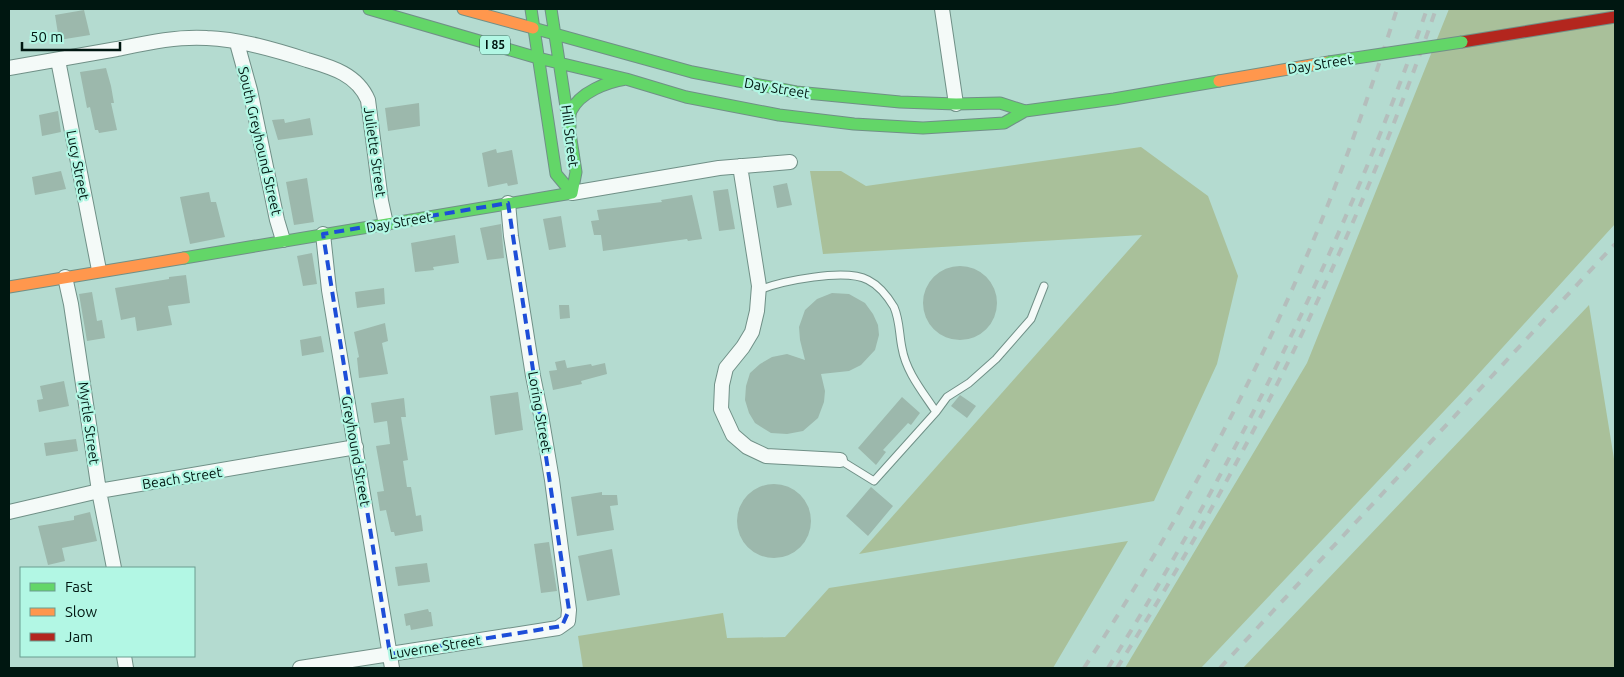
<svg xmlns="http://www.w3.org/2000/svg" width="1624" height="677" viewBox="0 0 1624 677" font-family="Ubuntu,sans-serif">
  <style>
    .forest { fill: #a9c09a }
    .building { fill: #9cb8ac }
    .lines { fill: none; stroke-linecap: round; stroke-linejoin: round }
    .lane-casing { stroke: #709087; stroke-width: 9 }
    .street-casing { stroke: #709087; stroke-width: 16 }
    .fast-casing { stroke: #709087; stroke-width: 13 }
    .slow-casing { stroke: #709087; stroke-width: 13 }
    .jam-casing { stroke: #709087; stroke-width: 13 }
    .lane { stroke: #f4faf8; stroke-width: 7 }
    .street { stroke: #f4faf8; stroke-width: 14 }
    .fast { stroke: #63d668; stroke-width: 11 }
    .slow { stroke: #ff974d; stroke-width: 11 }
    .jam { stroke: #b3261e; stroke-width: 11 }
    .rail { stroke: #b4bebc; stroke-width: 4; stroke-dasharray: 9 9; stroke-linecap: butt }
    .fast-bridge-casing { stroke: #709087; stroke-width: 13; stroke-linecap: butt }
    .fast-bridge { stroke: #63d668; stroke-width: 11 }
    .marked { fill: none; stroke: #1d4ed8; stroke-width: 4; stroke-dasharray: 10 6; stroke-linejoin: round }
    .labels { text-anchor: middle; stroke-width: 4.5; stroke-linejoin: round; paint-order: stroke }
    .shield { fill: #b2f7e4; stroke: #355a50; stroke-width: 1 }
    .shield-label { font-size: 12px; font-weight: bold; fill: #001711 }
    .street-label { font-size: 14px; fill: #001711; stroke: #b2f7e4 }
  </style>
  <rect width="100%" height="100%" fill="#b4dbd0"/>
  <path class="forest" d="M1449,9H1615V224L1463,391L1201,668H1125L1307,363Z
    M1141,147L1208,196L1238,276L1217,364L1154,501L859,554L1142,235L823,254L810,171H841L866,186Z
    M1589,305L1615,465V668H1243Z
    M1128,541L1053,668H583L578,636L723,613L727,638L785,637L829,588Z"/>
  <path class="building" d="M84,10L90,35L59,40L55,15Z
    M106,68L111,86L114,103H111L117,130L99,133L98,130H95L90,107L87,108L80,72Z
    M419,103L420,126L388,131L385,108Z
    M58,111L61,132L42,136L39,115Z
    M310,118L313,135L278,140L272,120L284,119L285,123Z
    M496,149L497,153L512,150L518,184L508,186L507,183L488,187L482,153Z
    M61,171L66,189L35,195L32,177Z
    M307,178L314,222L294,225L286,182Z
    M787,183L792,205L777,208L773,186Z
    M728,189L735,229L719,231L713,191Z
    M209,192L211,202H216L225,237L190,244L180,197Z
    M692,195L702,239L688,241L687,239L603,251L601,235H594L591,221L599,220L597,210L662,202L661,200Z
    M561,216L566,247L549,250L543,219Z
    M501,224L504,258L487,260L480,228Z
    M455,235L459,263L433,267L434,270L415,272L411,243Z
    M312,253L317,284L303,286L297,256Z
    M923 303a37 37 0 1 1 74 0a37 37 0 1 1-74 0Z
    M186,275L190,303L168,306L172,325L137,331L135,317L121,320L115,288L169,279V277Z
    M384,288L385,304L357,308L355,292Z
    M92,292L97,321L102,320L105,338L87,341L79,294Z
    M832,293L849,294L865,303L873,314L878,325L879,335L875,350L861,365L849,371L821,374L825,391L824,402L818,418L803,431L787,434L771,433L755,423L749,413L745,400L746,386L750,373L760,364L772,357L787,354L805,360L800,340L799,327L805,310L817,299Z
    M559,305H569L570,318L560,319Z
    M385,323L388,341L382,343L388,374L359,378L357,358L359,357L354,332Z
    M321,336L324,352L302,356L300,340Z
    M565,360L567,368L591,364L592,366L605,363L607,374L581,381L582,384L553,390L549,371L557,370L555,362Z
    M64,381L69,406L39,412L37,400L43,399L40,386Z
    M518,392L523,430L495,435L490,396Z
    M960,395L976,406L967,418L951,406Z
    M902,397L920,413L911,425L908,423L883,450L886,452L876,465L858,448Z
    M404,398L406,417H401L408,460L403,461L407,487H411L416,516L421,515L423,531L395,536L394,532H391L386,510L380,511L377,492L384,491L376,446L390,444L387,421L374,423L371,403Z
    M76,439L78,451L46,456L44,443Z
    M737 521a37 37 0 1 1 74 0a37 37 0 1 1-74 0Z
    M871,487L893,506L868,536L846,516Z
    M602,492V495H617L618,505L610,506L614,530L577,536L571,497Z
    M90,512L97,541L62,548L65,561L48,565L38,526L74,520V516Z
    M549,542L557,591L541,593L534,544Z
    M612,549L620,595L587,601L578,556Z
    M427,563L430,582L398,586L395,567Z
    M428,609L429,612H431L433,626L411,630L410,625L406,626L404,614Z"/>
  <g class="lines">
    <defs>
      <path id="lane" d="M759,290C782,281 845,268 868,280C878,285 888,297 894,307C900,321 899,334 902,348C906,372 923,392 936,412L874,481L840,460
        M936,412L947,397L969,383L996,359L1031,319L1044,286"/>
      <path id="street" d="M942,9L956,104
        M237,43L250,90L277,220L283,240
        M58,60L99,270
        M9,68C45,62 81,55 117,49C146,43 177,36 207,38C239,39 276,50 307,60C331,67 357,74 368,100L381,201L386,224
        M740,166L759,286L757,311L752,332L743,347L726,368L722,385L721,409L733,435L747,447L766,456L840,460
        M572,193L719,168L790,162
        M323,234L329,290L392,668
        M65,277L71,304L99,491L114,568
        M9,512L99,491L356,447
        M124,656L126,668
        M300,668L558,628L568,621L569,610L552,480L541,415L533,376L511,236L508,203"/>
      <path id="fast" d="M369,9L538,58
        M531,9L556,174L572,193
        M551,9L576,172L572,193
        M533,28L692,72L796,92L900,102L956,104L1000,103L1025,111
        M538,58L626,79L686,97L779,115L854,124L923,128L1004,123L1025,111L1114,99L1219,81
        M570,127C570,122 569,116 571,111C580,92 607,82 626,79
        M184,258L572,193"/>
      <path id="slow" d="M463,9L533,28
        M1219,81L1329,62
        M9,287L184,258"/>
      <path id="jam" d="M1462,42L1615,17"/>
    </defs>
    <use href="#lane" class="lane-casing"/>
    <use href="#street" class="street-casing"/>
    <use href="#fast" class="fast-casing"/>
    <use href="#slow" class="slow-casing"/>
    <use href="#jam" class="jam-casing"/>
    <use href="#lane" class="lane"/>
    <use href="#street" class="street"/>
    <use href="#fast" class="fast"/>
    <use href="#slow" class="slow"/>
    <use href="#jam" class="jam"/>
    <path class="rail" d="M1084,668C1178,524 1261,371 1325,212C1352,145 1375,77 1397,9
      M1108,668C1237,461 1346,240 1427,9
      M1117,668C1247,461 1356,240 1436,9
      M1220,668L1615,244"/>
    <defs>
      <path id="fast-bridge" d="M1329,62L1462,42"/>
    </defs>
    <use href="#fast-bridge" class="fast-bridge-casing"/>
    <use href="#fast-bridge" class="fast-bridge"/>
  </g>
  <path class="marked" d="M508,203L569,610L562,626L390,654L323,234Z"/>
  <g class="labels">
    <rect class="shield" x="480" y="35.5" width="30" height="19" rx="4"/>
    <g class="shield-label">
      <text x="495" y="49">I 85</text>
    </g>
    <g class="street-label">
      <text transform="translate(1320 64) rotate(-9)" y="5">Day Street</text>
      <text transform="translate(777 88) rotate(10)" y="5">Day Street</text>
      <text transform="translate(570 136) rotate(83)" y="5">Hill Street</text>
      <text transform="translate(260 141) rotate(77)" y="5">South Greyhound Street</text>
      <text transform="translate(375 152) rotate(82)" y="5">Juliette Street</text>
      <text transform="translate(78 165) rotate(79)" y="5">Lucy Street</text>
      <text transform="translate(399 222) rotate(-10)" y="5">Day Street</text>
      <text transform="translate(540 412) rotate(80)" y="5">Loring Street</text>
      <text transform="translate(89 423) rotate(82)" y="5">Myrtle Street</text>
      <text transform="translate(356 451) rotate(80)" y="5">Greyhound Street</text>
      <text transform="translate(182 478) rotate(-9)" y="5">Beach Street</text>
      <text transform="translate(435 647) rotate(-9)" y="5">Luverne Street</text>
    </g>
  </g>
  <rect width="1624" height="677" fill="none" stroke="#001711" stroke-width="20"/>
  <rect x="20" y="567" width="175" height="90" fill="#b2f7e4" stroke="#6b9d90"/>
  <rect x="30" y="583" width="25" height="8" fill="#63d668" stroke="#6b9d90"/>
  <text x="65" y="592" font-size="15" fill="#001711">Fast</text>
  <rect x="30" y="608" width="25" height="8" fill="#ff974d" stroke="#6b9d90"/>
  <text x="65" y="617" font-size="15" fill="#001711">Slow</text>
  <rect x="30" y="633" width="25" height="8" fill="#b3261e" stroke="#6b9d90"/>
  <text x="65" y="642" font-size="15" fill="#001711">Jam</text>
  <path d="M22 42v8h98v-8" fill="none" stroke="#001711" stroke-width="2.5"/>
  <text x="30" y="42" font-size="15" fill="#001711" stroke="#b2f7e4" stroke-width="4" paint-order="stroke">50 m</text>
</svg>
